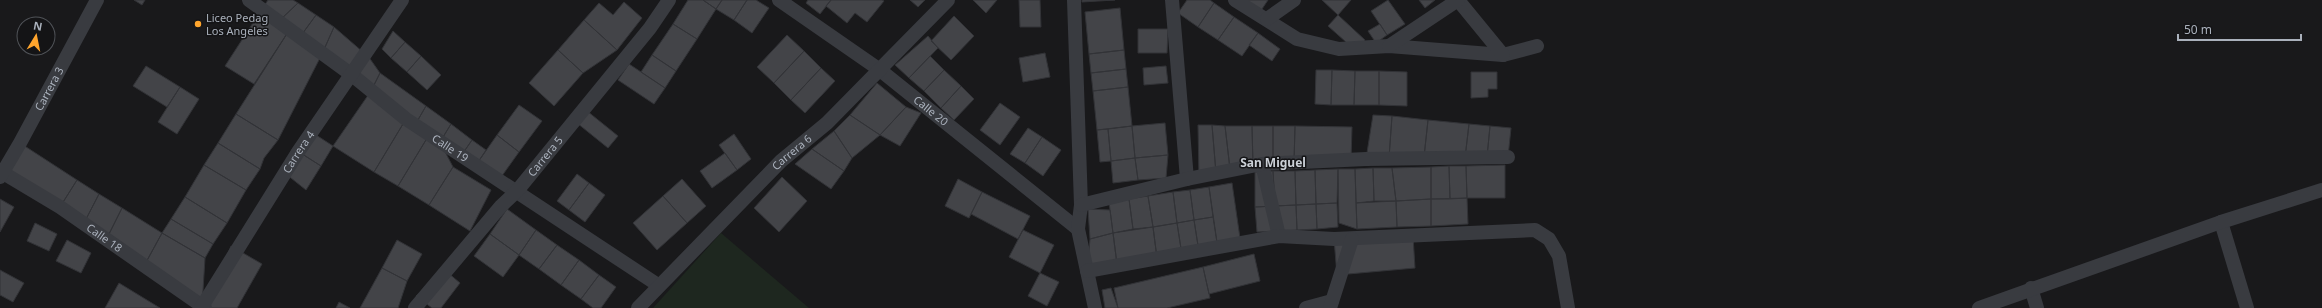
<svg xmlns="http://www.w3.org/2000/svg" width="2322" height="308" viewBox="0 0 2322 308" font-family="'Noto Sans',sans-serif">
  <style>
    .green { fill: #1e271f }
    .building { fill: #434448; stroke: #323337 }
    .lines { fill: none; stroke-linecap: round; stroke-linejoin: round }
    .street { stroke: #393b40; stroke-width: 14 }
    .poi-dot { fill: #ffa52d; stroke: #141416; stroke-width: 1.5 }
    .labels { text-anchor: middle; stroke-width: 3; stroke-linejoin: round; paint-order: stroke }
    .poi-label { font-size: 11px; fill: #aab1bc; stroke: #141416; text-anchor: start }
    .street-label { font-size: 11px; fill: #aab1bc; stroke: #141416 }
    .neighbourhood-label { font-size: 12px; font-weight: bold; fill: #cbd0d7; stroke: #141416 }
  </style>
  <rect width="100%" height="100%" fill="#19191b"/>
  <path class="green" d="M721,233L809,308H653Z"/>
  <path class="building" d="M134,0H145L142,5Z
    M268,0H293L298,3L279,21L262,9Z
    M688,0H703L716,9L697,39L673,24Z
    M703,0H722L716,9Z
    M722,0H747L734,20L716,9Z
    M747,0H756L769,8L752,33L734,20Z
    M808,0H831L820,14L806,3Z
    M831,0H882L884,1L867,22L855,13L847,23L826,6Z
    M910,0H925L918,7Z
    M973,0H997L986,13Z
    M1019,0H1040L1041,27H1020Z
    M1082,0H1115L1082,2Z
    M1187,0H1210L1214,3L1198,27L1178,13Z
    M1244,0H1268L1260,12Z
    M1322,0H1351L1338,15Z
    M1388,0L1405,24L1387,35L1371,11Z
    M1419,0H1435L1425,8Z
    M624,2L642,18L617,50L584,20L599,3L613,15Z
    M298,3L316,15L300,37L279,21Z
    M1214,3L1234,17L1218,40L1198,27Z
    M1120,8L1124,50L1089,54L1085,12Z
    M262,9L290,29L254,84L225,66Z
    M316,15L334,27L322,54L300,37Z
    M1338,15L1365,40L1355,50L1328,26Z
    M954,16L974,36L951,60L931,41Z
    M1234,17L1258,33L1242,56L1218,40Z
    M584,20L617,50L583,73L558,50Z
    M673,24L697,39L676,71L652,55Z
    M1380,24L1387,35L1376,43L1368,31Z
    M334,27L364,53L348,73L322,54Z
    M290,29L322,54L278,140L236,114Z
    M1138,29H1168L1167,53H1138Z
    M393,31L405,42L391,58L382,49Z
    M1258,33L1280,49L1272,61L1249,45Z
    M787,35L804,51L774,83L757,67Z
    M928,36L938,48L909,78L895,65Z
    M405,42L421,56L407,72L391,58Z
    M558,50L583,73L554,106L529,83Z
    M1124,50L1126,69L1091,73L1089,54Z
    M804,51L821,68L791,100L774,83Z
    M1045,53L1050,77L1023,82L1019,58Z
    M652,55L676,71L665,88L641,72Z
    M368,56L380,73L371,91L352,76Z
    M421,56L441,75L427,90L407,72Z
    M930,56L944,70L924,91L909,78Z
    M629,64L665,88L654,104L618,80Z
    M146,66L180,87L167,107L133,86Z
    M1166,66L1168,83L1144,85L1143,68Z
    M821,68L835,81L805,113L791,100Z
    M1126,69L1128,87L1093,91L1091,73Z
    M944,70L961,86L941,108L924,91Z
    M1316,70H1332L1331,105L1315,104Z
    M1332,70L1355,71L1354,105H1331Z
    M1355,71H1379V105H1354Z
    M1379,71L1407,72V106L1379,105Z
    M1471,72H1497V89H1488V97L1471,98Z
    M380,73L426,106L415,125L371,91Z
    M877,83L906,107L880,135L850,115Z
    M961,86L974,99L954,120L941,108Z
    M180,87L199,99L177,134L158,122Z
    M1128,87L1132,126L1097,130L1093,91Z
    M371,91L406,119L374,172L333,146Z
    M1000,103L1020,117L1000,145L980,130Z
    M519,105L542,121L519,152L497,135Z
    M426,106L451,124L440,142L415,125Z
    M906,107L921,113L900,146L880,135Z
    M587,111L618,136L608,148L577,123Z
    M236,114L278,140L264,158L260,169L218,143Z
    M850,115L880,135L852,158L834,131Z
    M1373,115L1392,116L1389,158L1366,159Z
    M1392,116L1428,120L1424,157L1389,158Z
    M406,119L429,135L398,186L374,172Z
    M1428,120L1469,124L1465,158L1424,157Z
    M1165,123L1168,155L1135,158L1132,126Z
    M451,124L472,140L461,156L440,142Z
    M1469,124L1490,126L1487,157L1465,158Z
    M1198,125H1212L1216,173L1199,176Z
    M1212,125L1225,126L1230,169L1216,173Z
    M1132,126L1135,158L1111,161L1108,129Z
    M1225,126H1252L1253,166L1230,169Z
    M1252,126H1273V163L1253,166Z
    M1273,126H1295L1294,163H1273Z
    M1295,126L1352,127L1351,160L1294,163Z
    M1490,126L1511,128L1508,157H1487Z
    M1028,128L1042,137L1025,163L1010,154Z
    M1108,129L1111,161L1100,162L1097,130Z
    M834,131L852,158L844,171L812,149Z
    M313,133L333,146L321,166L299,152Z
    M734,134L751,159L737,170L719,145Z
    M429,135L440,142L453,167L429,205L398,186Z
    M497,135L519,152L499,180L476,165Z
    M1042,137L1061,150L1043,176L1025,163Z
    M472,140L486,150L476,165L461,156Z
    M20,143L77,180L60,207L3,173Z
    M218,143L260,169L246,190L204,165Z
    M812,149L844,171L831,189L795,164Z
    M299,152L321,166L306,190L286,174Z
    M725,153L737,170L712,188L700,171Z
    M1168,155L1166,178L1138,180L1135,158Z
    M1135,158L1138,180L1113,183L1111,161Z
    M204,165L246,190L227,223L185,197Z
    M1505,165V198H1467L1466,166Z
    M1449,166H1466L1467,198L1450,199Z
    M1449,166L1450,199H1431V167Z
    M453,167L491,190L470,231L429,205Z
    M1431,167V199L1396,201L1392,168Z
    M1373,168H1392L1396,201H1374Z
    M1373,168L1374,201L1356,203L1355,169Z
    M1338,169L1337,203L1316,204L1315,170Z
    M1338,169H1355L1357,229L1339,223Z
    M1315,170L1316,204L1296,205L1295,171Z
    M1273,171L1275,206L1255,207V172Z
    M1273,171H1295L1296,205L1275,206Z
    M577,174L589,183L569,210L557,201Z
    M782,177L807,201L779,232L754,208Z
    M682,179L706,206L687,223L663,196Z
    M958,179L982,192L969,218L945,206Z
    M77,180L99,194L84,223L60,207Z
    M589,183L605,195L585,222L569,210Z
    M1232,183L1241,245L1218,249L1209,187Z
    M1209,187L1213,217L1194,220L1190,190Z
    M1190,190L1194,220L1177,223L1173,192Z
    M982,192L1030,216L1018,239L971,214Z
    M1173,192L1177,223L1153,227L1148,196Z
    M99,194L122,208L106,240L84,223Z
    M663,196L687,223L657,250L633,223Z
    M1148,196L1153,227L1133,229L1129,199Z
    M185,197L227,223L213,244L171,219Z
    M1467,198L1468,224L1431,226V199Z
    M0,199L14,207L0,232Z
    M1129,199L1133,229L1113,233L1109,202Z
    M1431,199V226L1397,227L1396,201Z
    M1396,201L1397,227L1357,229L1356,203Z
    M1337,203L1338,227L1317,229L1316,204Z
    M1316,204L1317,229L1297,230L1296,205Z
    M1296,205L1297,230L1277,231L1275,206Z
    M1275,206L1277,231L1257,232L1255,207Z
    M122,208L162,233L144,266L106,240Z
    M507,209L536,230L519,255L490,234Z
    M1088,209L1110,210L1113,233L1090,239Z
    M1213,217L1218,249L1199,252L1194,220Z
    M171,219L213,244L205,258L162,233Z
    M1194,220L1199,252L1182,255L1177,223Z
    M35,223L57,234L49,251L27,241Z
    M1177,223L1182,255L1157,258L1153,227Z
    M1153,227L1157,258L1117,264L1113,233Z
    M536,230L557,245L539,269L519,255Z
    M1023,230L1054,245L1040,273L1009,257Z
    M162,233L205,258L202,306L144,266Z
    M1113,233L1117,264L1087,271L1090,239Z
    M490,234L519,255L503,277L474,256Z
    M1413,236L1415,268L1337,275L1334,239Z
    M67,240L91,253L81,273L56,261Z
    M397,240L422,254L407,281L382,268Z
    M557,245L579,260L561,285L539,269Z
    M231,246L262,264L237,308H206Z
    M1254,254L1260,281L1209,294L1203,267Z
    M579,260L599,275L581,299L561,285Z
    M1203,267L1210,298L1167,308H1118L1114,288Z
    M382,268L407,281L398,308H360Z
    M0,270L24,283L13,302L0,295Z
    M447,272L460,283L441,308H432L416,296Z
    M1040,273L1059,282L1047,306L1028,296Z
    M599,275L616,287L601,308H593L581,299Z
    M119,283L160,308H105Z
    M1111,288L1118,308H1105L1102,290Z
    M339,302L350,308H336Z"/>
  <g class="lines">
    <g class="street">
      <path id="s1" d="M249,0L352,75L406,119L658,285"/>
      <path id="s2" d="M779,0L880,70L1078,229"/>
      <path d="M1074,0L1081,205L1078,229L1095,308"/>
      <path d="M1172,0L1187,179"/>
      <path d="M1235,0L1297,39L1339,49L1389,46L1503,55L1537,46"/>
      <path d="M1458,0L1503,55"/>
      <path d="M1267,19L1294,0"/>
      <path d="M1389,46L1458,0"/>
      <path d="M1262,164L1279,236"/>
      <path id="s3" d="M0,171L60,207L205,308"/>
      <path id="s4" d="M0,177L20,143L97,0"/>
      <path d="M1081,205L1187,179L1262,164L1366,159L1508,157"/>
      <path d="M2221,222L2247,308"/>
      <path d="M1087,271L1279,236L1334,239L1535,230L1549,239L1559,256L1568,308"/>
      <path d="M2031,288L2037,308"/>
      <path id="s5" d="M201,308L298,152L402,0"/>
      <path id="s6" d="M415,308L501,206L517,191L650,28L669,0"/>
      <path id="s7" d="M638,308L781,161L827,123L948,0"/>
      <path d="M1306,308L1332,301"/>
      <path d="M1330,308L1352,239"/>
      <path d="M1979,308L2221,222L2322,190"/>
    </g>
  </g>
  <circle class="poi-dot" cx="198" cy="24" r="4"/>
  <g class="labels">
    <g class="poi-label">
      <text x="206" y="22">Liceo Pedag<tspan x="206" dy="13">Los Angeles</tspan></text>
    </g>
    <g class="street-label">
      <text dy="4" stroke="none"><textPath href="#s4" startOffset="101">Carrera 3</textPath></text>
      <text dy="4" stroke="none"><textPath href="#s2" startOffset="188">Calle 20</textPath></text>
      <text dy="4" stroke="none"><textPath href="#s1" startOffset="250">Calle 19</textPath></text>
      <text dy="4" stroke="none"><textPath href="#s5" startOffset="184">Carrera 4</textPath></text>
      <text dy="4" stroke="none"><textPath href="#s7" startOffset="219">Carrera 6</textPath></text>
      <text dy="4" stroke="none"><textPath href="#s6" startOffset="200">Carrera 5</textPath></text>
      <text dy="4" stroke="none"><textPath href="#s3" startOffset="124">Calle 18</textPath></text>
    </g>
    <g class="neighbourhood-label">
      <text x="1273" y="167">San Miguel</text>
    </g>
  </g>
  <g transform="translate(36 36) rotate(10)"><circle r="19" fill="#141416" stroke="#505358"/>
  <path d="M0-3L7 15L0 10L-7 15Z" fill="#ffa52d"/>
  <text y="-6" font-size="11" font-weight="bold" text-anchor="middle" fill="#aab1bc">N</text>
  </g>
  <path d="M2178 34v6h123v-6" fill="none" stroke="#aab1bc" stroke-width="2"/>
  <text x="2184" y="34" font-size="12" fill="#aab1bc" stroke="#141416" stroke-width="3" paint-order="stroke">50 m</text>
</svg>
